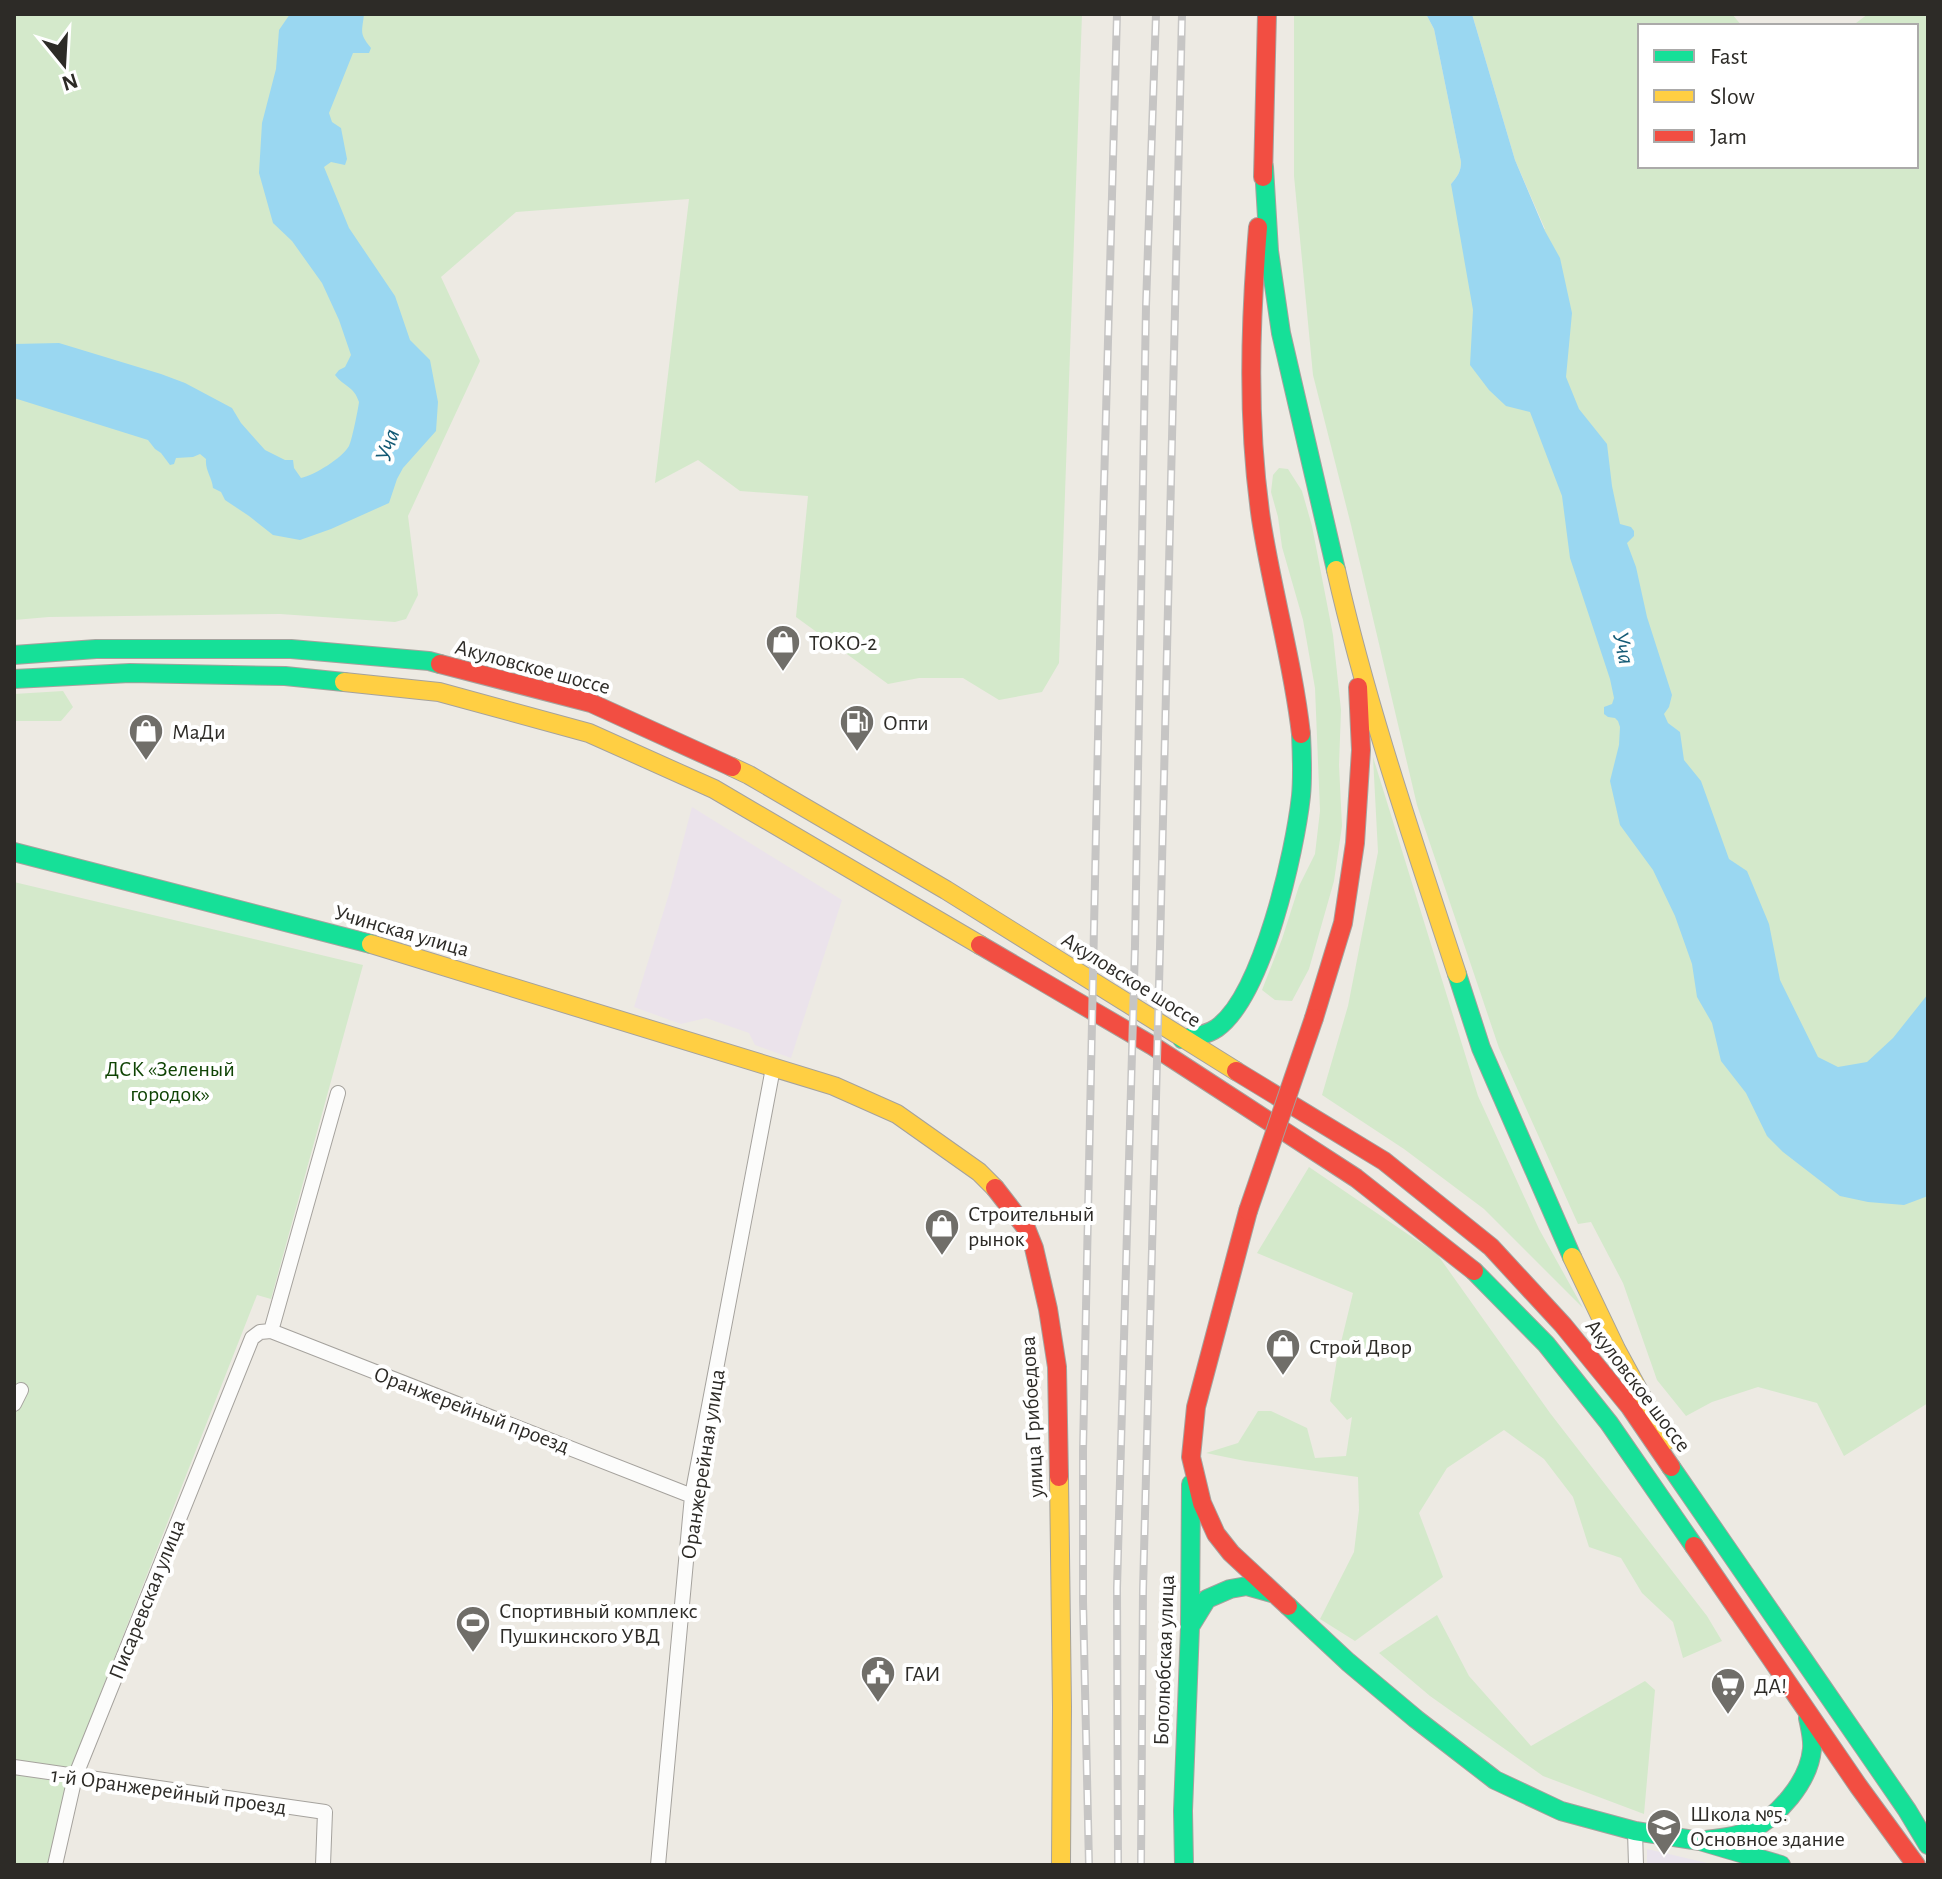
<svg xmlns="http://www.w3.org/2000/svg" width="1942" height="1879" viewBox="0 0 1942 1879" font-family="'Alegreya Sans',sans-serif">
  <style>
    .commercial { fill: #ebe3eb }
    .education { fill: #e9e3ec }
    .green { fill: #d4e9cb }
    .water { fill: #9ad7f1 }
    .lines { fill: none; stroke-linecap: round; stroke-linejoin: round }
    .street-casing { stroke: #a5a29d; stroke-width: 16 }
    .fast-casing { stroke: #a5a29d; stroke-width: 20 }
    .slow-casing { stroke: #a5a29d; stroke-width: 20 }
    .jam-casing { stroke: #a5a29d; stroke-width: 20 }
    .street { stroke: #fcfcfb; stroke-width: 14 }
    .fast { stroke: #16e098; stroke-width: 18 }
    .slow { stroke: #ffcf43; stroke-width: 18 }
    .jam { stroke: #f24e42; stroke-width: 18 }
    .rail-casing { stroke: #c6c5c4; stroke-width: 8 }
    .rail { stroke: #fff; stroke-width: 5; stroke-dasharray: 15; stroke-linecap: butt }
    .jam-bridge-casing { stroke: #a5a29d; stroke-width: 20; stroke-linecap: butt }
    .jam-bridge { stroke: #f24e42; stroke-width: 18 }
    .labels { text-anchor: middle; stroke-width: 8; stroke-linejoin: round; paint-order: stroke }
    .poi-label { font-size: 22px; fill: #2d2b27; stroke: #fff; text-anchor: start }
    .street-label { font-size: 22px; fill: #2d2b27; stroke: #fff }
    .park-label { font-size: 22px; fill: #104405; stroke: #fff }
    .water-label { font-size: 24px; font-style: italic; fill: #135a75; stroke: #fff }
  </style>
  <rect width="100%" height="100%" fill="#edeae3"/>
  <path class="commercial" d="M692,807L842,900L791,1058L755,1045L749,1033L706,1018L681,1024L634,1007L669,894Z"/>
  <path class="education" d="M1647,1849L1716,1865H1647Z"/>
  <path class="green" d="M14,14H1082L1059,663L1042,692L999,700L963,678H919L888,684L796,617L808,496L740,491L698,460L655,483L689,199L516,212L441,277L480,361L408,516L418,595L406,619L395,622L280,614L49,617L14,620Z
    M1294,14H1426L1434,29L1461,162C1461,172 1457,177 1451,184L1545,229L1515,160L1472,14H1732L1742,26H1640V166H1916V26H1852L1868,14H1928V1403L1844,1456L1817,1403L1758,1387L1712,1402L1686,1416L1657,1380L1623,1283L1591,1222L1578,1224L1499,1048L1417,805L1351,525L1313,375L1294,176Z
    M1279,468L1288,469L1302,491L1312,526L1333,635L1341,710L1339,765L1342,826L1334,881L1309,969L1292,1001L1275,1000L1262,990L1282,939L1299,886L1315,854L1320,811L1315,688L1303,620L1282,547L1278,517L1271,492L1273,475Z
    M63,691L73,707L61,721H14V694Z
    M1373,757L1478,1096L1539,1229L1583,1308L1484,1209L1404,1149L1322,1095L1348,1006L1378,852Z
    M14,882L363,965L271,1299L257,1295L71,1768L49,1865H14Z
    M1309,1167L1437,1254L1550,1413L1707,1616L1722,1641L1683,1658L1673,1622L1642,1593L1621,1558L1589,1547L1573,1497L1544,1459L1504,1430L1447,1468L1419,1513L1443,1577L1355,1641L1320,1619L1354,1552L1359,1510L1358,1477L1245,1461L1206,1453L1238,1443L1258,1411H1271L1307,1428L1315,1458L1346,1456L1352,1417L1347,1420L1330,1401L1337,1359L1353,1293L1257,1253Z
    M1437,1615L1469,1676L1531,1746L1645,1681L1655,1690L1644,1814L1543,1776L1430,1696L1379,1653Z"/>
  <path class="water" d="M290,14H364C362,33 359,33 371,48L369,53H353L329,113L332,122L341,128L347,159L345,165L331,162L324,167L349,228L395,296L410,340L430,360L438,402L436,431L403,468L397,479L389,503L331,529L300,540L273,535L249,516L225,500L221,492L213,488C212,477 205,471 206,459L200,454L193,457L176,458L174,464L170,465L161,453L155,449L148,440L14,398V344L59,343L161,374L185,383L232,408L241,423L265,450L285,460H293L294,468L301,478C315,475 342,458 349,446C352,440 358,410 359,402C354,386 344,387 335,375L339,370L345,367L351,355L339,320L322,283L292,241L273,223L259,173L262,123L276,69L279,30Z
    M1426,14H1472L1515,160L1545,231L1560,258L1572,313L1566,377L1579,409L1607,444L1612,486L1620,524L1631,527L1634,531V536L1627,543L1636,567L1647,617L1672,695L1669,707L1664,714L1668,723L1680,732L1684,760L1701,781L1729,859L1747,871L1769,924L1780,980L1818,1057L1838,1067L1867,1062L1893,1038L1928,994V1196L1904,1205L1868,1202L1840,1196L1783,1152L1767,1136L1746,1093L1721,1061L1712,1023L1697,997L1692,964L1675,916L1653,870L1620,825L1610,781L1619,745L1620,727L1618,721L1615,718L1608,717L1604,714V707L1612,704L1614,698L1610,679L1570,558L1562,496L1530,412L1506,406L1489,390L1470,365L1473,310L1451,184C1457,177 1461,172 1461,162L1434,29Z"/>
  <g class="lines">
    <defs>
      <path id="street" d="M271,1331L338,1093
        M14,1404L21,1390
        M14,1767L325,1812L323,1865
        M1635,1831L1636,1865
        M55,1865L75,1777L252,1338L260,1332L271,1331L692,1496
        M658,1865L692,1496L773,1068"/>
      <path id="fast" d="M1264,167L1269,251L1281,333L1336,570
        M14,655L96,649H291L429,661L440,664
        M14,679L130,673L285,676L344,682
        M14,852L371,944
        M1457,974L1481,1048L1572,1257
        M1182,1039C1194,1037 1207,1035 1217,1028C1263,995 1295,851 1301,796C1303,775 1302,755 1301,734
        M1474,1271L1546,1344L1609,1423L1694,1546
        M1671,1467L1907,1810L1928,1845
        M1288,1606L1348,1662L1416,1719L1495,1780L1561,1811L1635,1831L1700,1841L1781,1865
        M1191,1625L1207,1599L1230,1589L1247,1586L1272,1593
        M1706,1840C1720,1838 1736,1837 1749,1831C1778,1817 1809,1782 1812,1749C1813,1739 1810,1728 1808,1718
        M1184,1865L1183,1811L1190,1627L1191,1484"/>
      <path id="slow" d="M1336,570C1367,707 1413,840 1457,974
        M344,682L439,692L589,733L714,789L980,945
        M732,767L749,775L946,890L1236,1071
        M371,944L834,1086L897,1114L979,1172L995,1188
        M1572,1257L1616,1349L1666,1441
        M1059,1477L1062,1707L1061,1865"/>
      <path id="jam" d="M1263,177L1267,14
        M1258,227C1250,324 1247,422 1261,519C1272,591 1293,662 1301,734
        M440,664L591,703L732,767
        M980,945L1153,1046L1356,1178L1474,1271
        M1314,1018L1343,923L1355,843L1361,750L1358,687
        M1236,1071L1384,1161L1491,1247L1563,1325L1630,1407L1671,1467
        M995,1188L1026,1228L1034,1248L1048,1309L1057,1367L1059,1477
        M1248,1211L1196,1407L1191,1457L1202,1503L1216,1534L1231,1553L1288,1606
        M1694,1546L1859,1787L1916,1865"/>
    </defs>
    <use href="#street" class="street-casing"/>
    <use href="#fast" class="fast-casing"/>
    <use href="#slow" class="slow-casing"/>
    <use href="#jam" class="jam-casing"/>
    <use href="#street" class="street"/>
    <use href="#fast" class="fast"/>
    <use href="#slow" class="slow"/>
    <use href="#jam" class="jam"/>
    <defs>
      <path id="rail" d="M1089,1865L1083,1601V1450L1101,595L1117,14
        M1118,1865L1117,1588L1135,946L1146,306L1156,14
        M1141,1865L1143,1590L1160,947L1182,14"/>
    </defs>
    <use href="#rail" class="rail-casing"/>
    <use href="#rail" class="rail"/>
    <defs>
      <path id="jam-bridge" d="M1248,1211L1314,1018"/>
    </defs>
    <use href="#jam-bridge" class="jam-bridge-casing"/>
    <use href="#jam-bridge" class="jam-bridge"/>
  </g>
  <defs>
    <symbol id="shop-pin" viewBox="-11 -11 22 30"><path d="M0 17L-7.5 6A9.5 9.5 0 1 1 7.5 6Z" fill="#706e69" stroke="#fff"/><path d="M-5-2.5h2.3a2.7 3.5 0 0 1 5.4 0H5L5.5 6h-11ZM-1.5-2.5h3a1.5 2.3 0 0 0-3 0Z" fill="#fff"/></symbol>
    <symbol id="fuel-pin" viewBox="-11 -11 22 30"><path d="M0 17L-7.5 6A9.5 9.5 0 1 1 7.5 6Z" fill="#706e69" stroke="#fff"/><path d="M-5.5-6h7V0h2V4h1.3V-2.5L3-4.5l.8-.8L6-3V5H2.5V1h-1V6h-7ZM-4.2-4.7v3.2H.2V-4.7Z" fill="#fff"/></symbol>
    <symbol id="stadium-pin" viewBox="-11 -11 22 30"><path d="M0 17L-7.5 6A9.5 9.5 0 1 1 7.5 6Z" fill="#706e69" stroke="#fff"/><path d="M0-5a6.5 5 0 1 0 0 10a6.5 5 0 1 0 0-10ZM-3.5-1.8h7v3.6h-7Z" fill="#fff"/></symbol>
    <symbol id="civic-pin" viewBox="-11 -11 22 30"><path d="M0 17L-7.5 6A9.5 9.5 0 1 1 7.5 6Z" fill="#706e69" stroke="#fff"/><path d="M-.6-6.5H3V-4.5H.6V-3L4-1V1h2V6H-6V1h2V-1L-.6-3ZM-1.2 2.5V6h2.4V2.5Z" fill="#fff"/></symbol>
    <symbol id="supermarket-pin" viewBox="-11 -11 22 30"><path d="M0 17L-7.5 6A9.5 9.5 0 1 1 7.5 6Z" fill="#706e69" stroke="#fff"/><path d="M-6-5.5h2.5l.6 2H6L4.5 2H-2.5L-4.4-4H-6ZM-1.5 3.2a1.3 1.3 0 1 0 .1 0ZM3 3.2a1.3 1.3 0 1 0 .1 0Z" fill="#fff"/></symbol>
    <symbol id="school-pin" viewBox="-11 -11 22 30"><path d="M0 17L-7.5 6A9.5 9.5 0 1 1 7.5 6Z" fill="#706e69" stroke="#fff"/><path d="M0-5L7-2L0 1L-7-2ZM-4 1L0 2.5L4 1V4Q0 6-4 4Z" fill="#fff"/></symbol>
  </defs>
  <g fill-rule="evenodd">
    <use href="#shop-pin" x="763" y="622" width="40" height="54"/>
    <use href="#fuel-pin" x="837" y="702" width="40" height="54"/>
    <use href="#shop-pin" x="126" y="711" width="40" height="54"/>
    <use href="#shop-pin" x="922" y="1206" width="40" height="54"/>
    <use href="#shop-pin" x="1263" y="1326" width="40" height="54"/>
    <use href="#stadium-pin" x="453" y="1603" width="40" height="54"/>
    <use href="#civic-pin" x="858" y="1653" width="40" height="54"/>
    <use href="#supermarket-pin" x="1708" y="1665" width="40" height="54"/>
    <use href="#school-pin" x="1644" y="1806" width="40" height="54"/>
  </g>
  <g class="labels">
    <g class="poi-label">
      <text x="809" y="650">ТОКО-2</text>
      <text x="883" y="730">Опти</text>
      <text x="172" y="739">МаДи</text>
      <text x="968" y="1221">Строительный<tspan x="968" dy="25">рынок</tspan></text>
      <text x="1309" y="1354">Строй Двор</text>
      <text x="499" y="1618">Спортивный комплекс<tspan x="499" dy="25">Пушкинского УВД</tspan></text>
      <text x="904" y="1681">ГАИ</text>
      <text x="1754" y="1693">ДА!</text>
      <text x="1690" y="1821">Школа №5.<tspan x="1690" dy="25">Основное здание</tspan></text>
    </g>
    <g class="street-label">
      <text transform="translate(533 666) rotate(15)" y="8">Акуловское шоссе</text>
      <text transform="translate(402 930) rotate(16)" y="8">Учинская улица</text>
      <text transform="translate(1132 979) rotate(32)" y="8">Акуловское шоссе</text>
      <text transform="translate(1639 1385) rotate(53)" y="8">Акуловское шоссе</text>
      <text transform="translate(472 1409) rotate(21)" y="8">Оранжерейный проезд</text>
      <text transform="translate(1031 1417) rotate(-93)" y="8">улица Грибоедова</text>
      <text transform="translate(702 1464) rotate(-81)" y="8">Оранжерейная улица</text>
      <text transform="translate(146 1599) rotate(-68)" y="8">Писаревская улица</text>
      <text transform="translate(1163 1660) rotate(-88)" y="8">Боголюбская улица</text>
      <text transform="translate(169 1790) rotate(8)" y="8">1-й Оранжерейный проезд</text>
    </g>
    <g class="park-label">
      <text x="170" y="1076">ДСК «Зеленый<tspan x="170" dy="25">городок»</tspan></text>
    </g>
    <g class="water-label">
      <text transform="translate(387 445) rotate(-72)" y="8">Уча</text>
      <text transform="translate(1624 648) rotate(78)" y="8">Уча</text>
    </g>
  </g>
  <rect width="1942" height="1879" fill="none" stroke="#2d2b27" stroke-width="32"/>
  <rect x="1638" y="24" width="280" height="144" fill="#ffffff" stroke="#abaaa9" stroke-width="2"/>
  <rect x="1654" y="50" width="40" height="12" fill="#16e098" stroke="#abaaa9" stroke-width="2"/>
  <text x="1710" y="64" font-size="24" fill="#2d2b27">Fast</text>
  <rect x="1654" y="90" width="40" height="12" fill="#ffcf43" stroke="#abaaa9" stroke-width="2"/>
  <text x="1710" y="104" font-size="24" fill="#2d2b27">Slow</text>
  <rect x="1654" y="130" width="40" height="12" fill="#f24e42" stroke="#abaaa9" stroke-width="2"/>
  <text x="1710" y="144" font-size="24" fill="#2d2b27">Jam</text>
  <g transform="translate(64 64) rotate(162)" stroke="#ffffff" stroke-width="6" paint-order="stroke">
  <path d="M0-6L14 30L0 20L-14 30Z" fill="#2d2b27"/>
  <text y="-12" font-size="22" font-weight="bold" text-anchor="middle" fill="#2d2b27">N</text>
  </g>
</svg>
